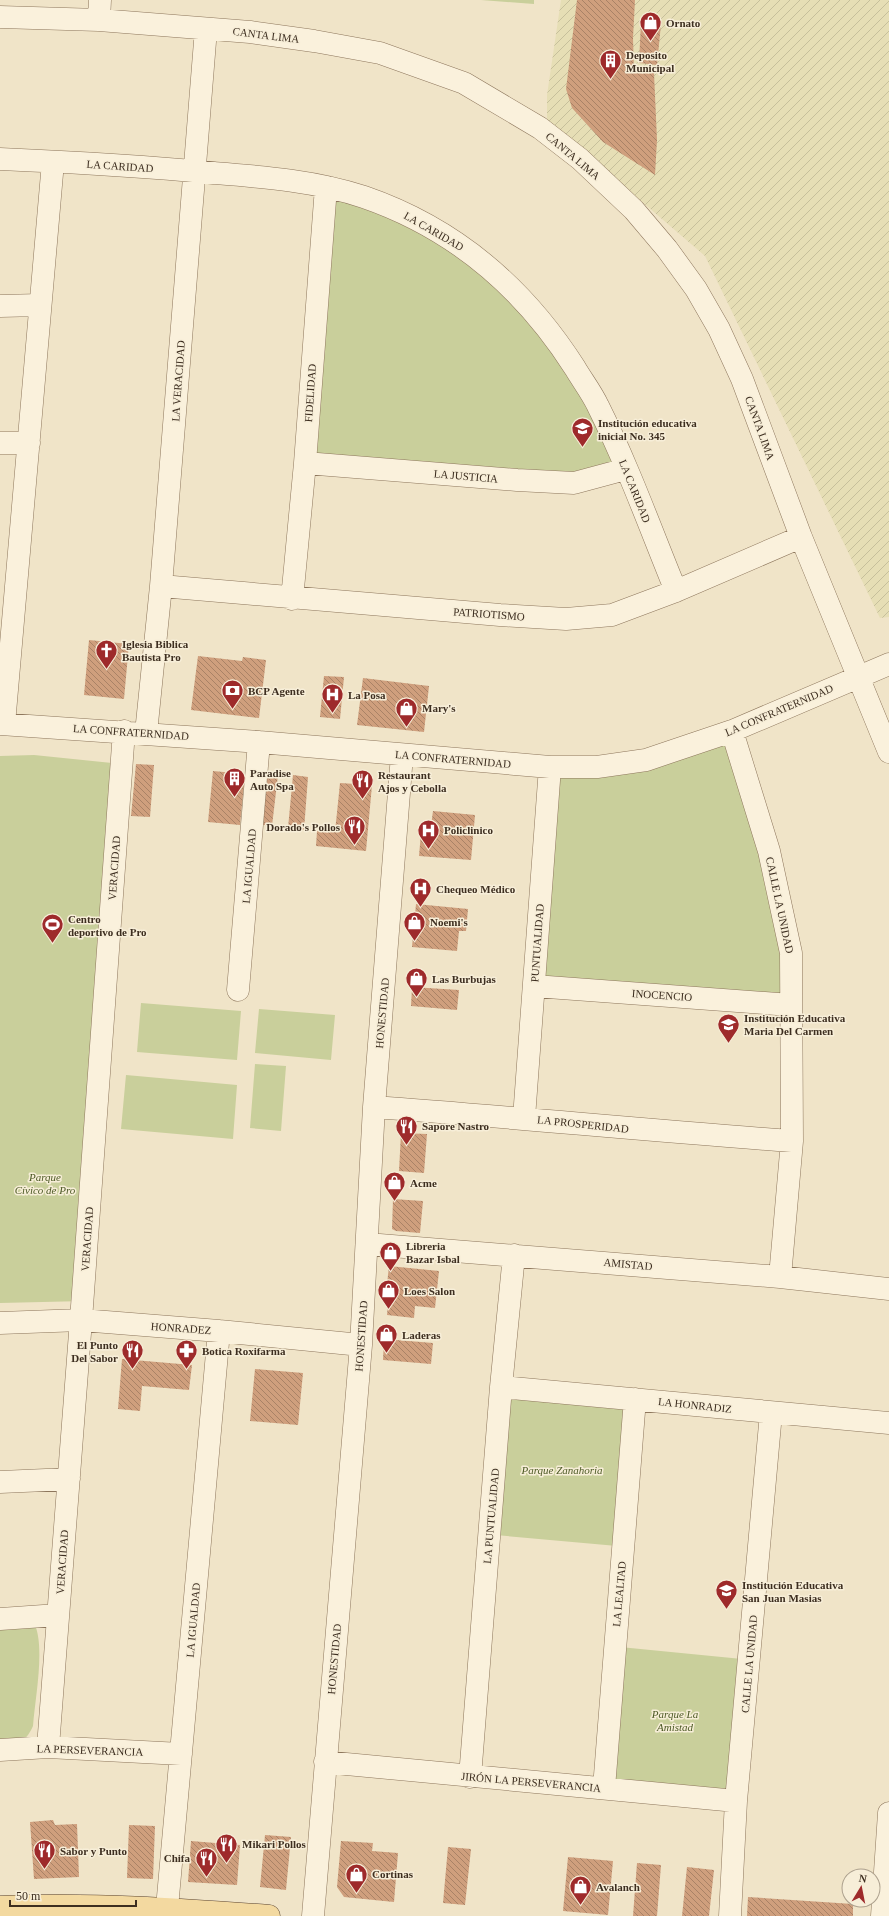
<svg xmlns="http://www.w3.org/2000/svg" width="889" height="1916" viewBox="0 0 889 1916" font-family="'Times New Roman',serif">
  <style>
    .farmland { fill: url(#farmland-furrows) }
    .green { fill: #c9cf9b }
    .building { fill: url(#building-back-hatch) }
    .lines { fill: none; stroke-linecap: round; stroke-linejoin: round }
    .minor-casing { stroke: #8d765c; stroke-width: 23 }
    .major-casing { stroke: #5b4430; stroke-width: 23 }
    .minor { stroke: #faf1dc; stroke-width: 22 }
    .major { stroke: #f3d9a0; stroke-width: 22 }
    .labels { text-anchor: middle; stroke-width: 3; stroke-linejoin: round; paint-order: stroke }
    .poi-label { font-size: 11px; font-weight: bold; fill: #3d2e20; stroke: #f7eed8; text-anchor: start }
    .street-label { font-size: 11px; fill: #3d2e20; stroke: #f7eed8 }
    .park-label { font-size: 11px; font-style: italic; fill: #4d5a26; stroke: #f7eed8 }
  </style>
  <defs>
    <pattern id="farmland-furrows" width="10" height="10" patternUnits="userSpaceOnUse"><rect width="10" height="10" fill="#e6deb5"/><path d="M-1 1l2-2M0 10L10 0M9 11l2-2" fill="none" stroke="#c6bf9b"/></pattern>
    <pattern id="building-back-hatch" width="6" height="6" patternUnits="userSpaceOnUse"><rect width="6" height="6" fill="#cf9f7d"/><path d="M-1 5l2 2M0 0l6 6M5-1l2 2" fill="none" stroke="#a98266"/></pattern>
  </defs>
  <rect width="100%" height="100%" fill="#f0e4c8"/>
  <path class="farmland" d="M561,0H889V617L880,618L705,256L547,120V95Z"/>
  <path class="green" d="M481,0H534V4Z
    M333,198L358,203L450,248L529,317L590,405L615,464L572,476L313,455Z
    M727,742L760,849L780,947L786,997L543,976L559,776Z
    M34,755L112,763L85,1301L0,1303V756Z
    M141,1003L241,1011L237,1060L137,1052Z
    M259,1009L335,1015L331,1060L255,1053Z
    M255,1064L286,1066L281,1131L250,1128Z
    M126,1075L237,1085L233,1139L121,1129Z
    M507,1394L629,1405L617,1546L495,1535Z
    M0,1620L35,1625C45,1649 35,1699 33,1726C25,1744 18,1742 0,1744Z
    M620,1647L742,1659L731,1794L609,1782Z"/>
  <path class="building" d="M577,0H635L633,38L634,70L654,73L657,140L655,175L603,142L572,108L566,89Z
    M641,21L661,24L657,65L639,63Z
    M89,640L129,644L124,699L84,695Z
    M198,656L242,661L243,657L266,660L259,718L191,710Z
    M324,676L344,677L340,719L320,717Z
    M363,678L429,686L424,732L357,725Z
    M136,764L154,765L150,817L131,816Z
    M213,771L245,774L240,825L208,822Z
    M263,774L278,775L272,826L257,824Z
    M293,775L308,777L304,830L288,828Z
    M340,783L372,785L366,851L316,846L317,831L335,832Z
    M433,811L475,815L471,860L419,856L421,833H430Z
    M416,904L468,909L466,931H459L457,951L412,947Z
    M412,987L459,990L457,1010L411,1006Z
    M401,1133L427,1134L424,1173L399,1171Z
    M393,1199L423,1201L420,1233L396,1231L392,1229Z
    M389,1266L439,1271L435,1308L415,1306L414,1318L387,1315L389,1294L386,1293Z
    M384,1339L433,1343L431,1364L383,1360Z
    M122,1359L192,1365L189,1390L142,1386L140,1411L118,1409Z
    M255,1369L303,1373L298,1425L250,1421Z
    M53,1820L55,1825L77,1824L79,1877L34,1879L30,1822Z
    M129,1825L155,1826L153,1879L127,1878Z
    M265,1835L291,1837L286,1890L260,1887Z
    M191,1841L240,1845L237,1885L188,1882Z
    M341,1841L373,1843L372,1851L398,1853L394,1902L344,1897L337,1887Z
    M448,1847L471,1849L465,1905L443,1903Z
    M568,1857L613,1861L608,1915L563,1911Z
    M637,1863L661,1865L657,1916H633Z
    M687,1867L714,1870L709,1916H682Z
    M748,1897L853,1904V1916H747Z"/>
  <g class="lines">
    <defs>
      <path id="minor" d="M0,17L99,20L250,32L314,41L380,53L464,83L540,128L580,159L634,210L667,249L696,289L719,329L742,379L801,537L889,752
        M99,20L100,0
        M0,159C71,162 143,166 214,173C264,177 316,181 364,197C454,228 524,288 575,368C582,380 592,393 598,406C628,466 651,530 676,591
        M0,306L40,305
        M0,443H29
        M305,463L517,480L574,483L626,469
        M161,586L500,615L566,619L612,615L676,591L801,537
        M292,599L305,463L326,187
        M0,724L259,742L550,767H597L646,760L732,731L889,664
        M4,724L53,162
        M732,731L769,851L791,953L792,1141L780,1277
        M146,733L161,586L206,29
        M534,986L791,1005
        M238,990L259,742
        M374,1107C513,1117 652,1131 792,1141
        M524,1118L550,767
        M367,1244L780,1277L889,1289
        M0,1323L81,1320L219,1331L361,1345
        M501,1387L889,1423
        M0,1482L69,1479
        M0,1619L58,1615
        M48,1747L81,1320L124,731
        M0,1750L48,1747L181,1754
        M325,1762L736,1801
        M470,1777L501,1387L514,1255
        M604,1788L635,1399
        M167,1908L219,1331
        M313,1916L361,1345L374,1107L402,755
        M730,1916L736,1801L771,1413
        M882,1916L889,1813"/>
      <path id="major" d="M0,1907C90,1903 179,1909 269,1916"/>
    </defs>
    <use href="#minor" class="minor-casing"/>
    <use href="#major" class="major-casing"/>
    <use href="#minor" class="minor"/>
    <use href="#major" class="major"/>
  </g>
  <defs>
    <symbol id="shop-pin" viewBox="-11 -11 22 30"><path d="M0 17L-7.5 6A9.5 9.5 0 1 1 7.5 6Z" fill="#9e2a2b" stroke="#f7eed8"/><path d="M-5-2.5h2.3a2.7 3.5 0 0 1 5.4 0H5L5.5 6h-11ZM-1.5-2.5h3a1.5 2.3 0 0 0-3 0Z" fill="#fff"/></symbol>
    <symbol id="building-pin" viewBox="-11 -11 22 30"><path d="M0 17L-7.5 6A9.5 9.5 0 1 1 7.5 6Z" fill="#9e2a2b" stroke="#f7eed8"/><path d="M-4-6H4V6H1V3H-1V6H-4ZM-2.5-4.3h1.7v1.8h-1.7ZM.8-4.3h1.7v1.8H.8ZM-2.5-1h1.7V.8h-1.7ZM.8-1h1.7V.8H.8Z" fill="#fff"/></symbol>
    <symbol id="school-pin" viewBox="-11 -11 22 30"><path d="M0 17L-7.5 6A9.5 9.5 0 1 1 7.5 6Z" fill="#9e2a2b" stroke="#f7eed8"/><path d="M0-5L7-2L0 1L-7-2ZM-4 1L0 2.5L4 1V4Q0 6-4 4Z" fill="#fff"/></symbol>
    <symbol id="church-pin" viewBox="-11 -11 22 30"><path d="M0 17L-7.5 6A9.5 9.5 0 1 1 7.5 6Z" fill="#9e2a2b" stroke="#f7eed8"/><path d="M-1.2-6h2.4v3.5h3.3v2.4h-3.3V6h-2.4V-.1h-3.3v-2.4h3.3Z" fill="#fff"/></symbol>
    <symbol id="bank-pin" viewBox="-11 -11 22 30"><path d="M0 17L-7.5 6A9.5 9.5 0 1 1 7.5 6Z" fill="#9e2a2b" stroke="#f7eed8"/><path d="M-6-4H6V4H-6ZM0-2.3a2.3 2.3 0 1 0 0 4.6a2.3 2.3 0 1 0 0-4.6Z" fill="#fff"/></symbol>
    <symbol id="hospital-pin" viewBox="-11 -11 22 30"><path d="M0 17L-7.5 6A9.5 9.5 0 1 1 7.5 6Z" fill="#9e2a2b" stroke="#f7eed8"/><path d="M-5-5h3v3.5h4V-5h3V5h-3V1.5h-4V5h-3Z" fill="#fff"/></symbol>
    <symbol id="restaurant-pin" viewBox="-11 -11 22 30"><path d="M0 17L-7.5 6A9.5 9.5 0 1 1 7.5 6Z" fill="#9e2a2b" stroke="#f7eed8"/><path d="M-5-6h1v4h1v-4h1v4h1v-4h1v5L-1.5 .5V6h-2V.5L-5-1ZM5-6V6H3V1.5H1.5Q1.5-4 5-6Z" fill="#fff"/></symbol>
    <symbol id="stadium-pin" viewBox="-11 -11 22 30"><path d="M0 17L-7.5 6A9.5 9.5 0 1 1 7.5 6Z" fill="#9e2a2b" stroke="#f7eed8"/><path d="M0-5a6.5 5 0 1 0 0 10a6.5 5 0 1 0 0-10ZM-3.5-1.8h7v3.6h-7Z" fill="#fff"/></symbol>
    <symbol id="pharmacy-pin" viewBox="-11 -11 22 30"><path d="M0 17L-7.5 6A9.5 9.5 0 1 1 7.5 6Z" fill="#9e2a2b" stroke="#f7eed8"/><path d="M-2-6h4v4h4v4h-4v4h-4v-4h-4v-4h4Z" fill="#fff"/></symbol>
  </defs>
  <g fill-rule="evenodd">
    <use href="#shop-pin" x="638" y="10" width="25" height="34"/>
    <use href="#building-pin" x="598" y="48" width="25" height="34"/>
    <use href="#school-pin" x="570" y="416" width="25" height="34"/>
    <use href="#church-pin" x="94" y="638" width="25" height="34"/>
    <use href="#bank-pin" x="220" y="678" width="25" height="34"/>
    <use href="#hospital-pin" x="320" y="682" width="25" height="34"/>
    <use href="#shop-pin" x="394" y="696" width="25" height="34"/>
    <use href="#building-pin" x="222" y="766" width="25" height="34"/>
    <use href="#restaurant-pin" x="350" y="768" width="25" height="34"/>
    <use href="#restaurant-pin" x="342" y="814" width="25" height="34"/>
    <use href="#hospital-pin" x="416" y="818" width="25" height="34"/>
    <use href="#hospital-pin" x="408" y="876" width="25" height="34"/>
    <use href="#shop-pin" x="402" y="910" width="25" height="34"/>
    <use href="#stadium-pin" x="40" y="912" width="25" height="34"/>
    <use href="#shop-pin" x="404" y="966" width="25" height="34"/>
    <use href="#school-pin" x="716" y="1012" width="25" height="34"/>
    <use href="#restaurant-pin" x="394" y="1114" width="25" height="34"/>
    <use href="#shop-pin" x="382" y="1170" width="25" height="34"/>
    <use href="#shop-pin" x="378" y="1240" width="25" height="34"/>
    <use href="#shop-pin" x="376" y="1278" width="25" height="34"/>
    <use href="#shop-pin" x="374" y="1322" width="25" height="34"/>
    <use href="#restaurant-pin" x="120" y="1338" width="25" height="34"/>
    <use href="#pharmacy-pin" x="174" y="1338" width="25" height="34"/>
    <use href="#school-pin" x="714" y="1578" width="25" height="34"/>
    <use href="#restaurant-pin" x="214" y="1832" width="25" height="34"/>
    <use href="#restaurant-pin" x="32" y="1838" width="25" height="34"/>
    <use href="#restaurant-pin" x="194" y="1846" width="25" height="34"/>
    <use href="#shop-pin" x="344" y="1862" width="25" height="34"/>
    <use href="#shop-pin" x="568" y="1874" width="25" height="34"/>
  </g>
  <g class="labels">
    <g class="poi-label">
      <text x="666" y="27">Ornato</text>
      <text x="626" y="59">Deposito<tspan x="626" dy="13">Municipal</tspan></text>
      <text x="598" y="427">Institución educativa<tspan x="598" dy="13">inicial No. 345</tspan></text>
      <text x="122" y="648">Iglesia Biblica<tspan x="122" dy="13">Bautista Pro</tspan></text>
      <text x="248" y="695">BCP Agente</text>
      <text x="348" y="699">La Posa</text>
      <text x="422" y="712">Mary's</text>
      <text x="250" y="777">Paradise<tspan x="250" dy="13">Auto Spa</tspan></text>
      <text x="378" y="779">Restaurant<tspan x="378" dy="13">Ajos y Cebolla</tspan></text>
      <text x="340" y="831" text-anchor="end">Dorado's Pollos</text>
      <text x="444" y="834">Policlinico</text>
      <text x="436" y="893">Chequeo Médico</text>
      <text x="68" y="923">Centro<tspan x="68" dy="13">deportivo de Pro</tspan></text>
      <text x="430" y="926">Noemi's</text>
      <text x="432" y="983">Las Burbujas</text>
      <text x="744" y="1022">Institución Educativa<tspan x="744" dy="13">Maria Del Carmen</tspan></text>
      <text x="422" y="1130">Sapore Nastro</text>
      <text x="410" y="1187">Acme</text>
      <text x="406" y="1250">Libreria<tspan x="406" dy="13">Bazar Isbal</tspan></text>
      <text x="404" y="1295">Loes Salon</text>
      <text x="402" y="1339">Laderas</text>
      <text x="118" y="1349" text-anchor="end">El Punto<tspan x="118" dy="13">Del Sabor</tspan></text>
      <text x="202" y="1355">Botica Roxifarma</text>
      <text x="742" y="1589">Institución Educativa<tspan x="742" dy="13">San Juan Masias</tspan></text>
      <text x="242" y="1848">Mikari Pollos</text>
      <text x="60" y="1855">Sabor y Punto</text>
      <text x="190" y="1862" text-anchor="end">Chifa</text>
      <text x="372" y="1878">Cortinas</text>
      <text x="596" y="1891">Avalanch</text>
    </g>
    <g class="street-label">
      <text transform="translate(266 35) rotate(7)" y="4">CANTA LIMA</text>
      <text transform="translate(573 156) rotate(40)" y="4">CANTA LIMA</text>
      <text transform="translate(120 166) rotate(4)" y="4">LA CARIDAD</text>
      <text transform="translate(434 231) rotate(30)" y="4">LA CARIDAD</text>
      <text transform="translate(178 381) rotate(-86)" y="4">LA VERACIDAD</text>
      <text transform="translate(310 393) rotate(-86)" y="4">FIDELIDAD</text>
      <text transform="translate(760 428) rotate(70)" y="4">CANTA LIMA</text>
      <text transform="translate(466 476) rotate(5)" y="4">LA JUSTICIA</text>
      <text transform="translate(635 491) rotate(68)" y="4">LA CARIDAD</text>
      <text transform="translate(489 614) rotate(4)" y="4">PATRIOTISMO</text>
      <text transform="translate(779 710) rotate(-23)" y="4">LA CONFRATERNIDAD</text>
      <text transform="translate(131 732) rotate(4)" y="4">LA CONFRATERNIDAD</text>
      <text transform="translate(453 759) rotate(5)" y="4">LA CONFRATERNIDAD</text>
      <text transform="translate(249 866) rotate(-85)" y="4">LA IGUALDAD</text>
      <text transform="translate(114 868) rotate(-86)" y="4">VERACIDAD</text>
      <text transform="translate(780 905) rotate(78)" y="4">CALLE LA UNIDAD</text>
      <text transform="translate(537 943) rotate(-86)" y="4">PUNTUALIDAD</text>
      <text transform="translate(662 995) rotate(4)" y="4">INOCENCIO</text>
      <text transform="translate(382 1013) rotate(-85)" y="4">HONESTIDAD</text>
      <text transform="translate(583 1124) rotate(6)" y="4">LA PROSPERIDAD</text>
      <text transform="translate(87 1239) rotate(-86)" y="4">VERACIDAD</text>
      <text transform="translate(628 1264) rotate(5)" y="4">AMISTAD</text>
      <text transform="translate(181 1328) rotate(4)" y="4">HONRADEZ</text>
      <text transform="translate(361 1336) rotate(-86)" y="4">HONESTIDAD</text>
      <text transform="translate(695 1405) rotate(6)" y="4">LA HONRADIZ</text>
      <text transform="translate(491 1516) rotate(-85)" y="4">LA PUNTUALIDAD</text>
      <text transform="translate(62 1562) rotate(-86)" y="4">VERACIDAD</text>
      <text transform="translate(619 1594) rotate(-85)" y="4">LA LEALTAD</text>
      <text transform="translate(193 1620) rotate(-85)" y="4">LA IGUALDAD</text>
      <text transform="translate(334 1659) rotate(-85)" y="4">HONESTIDAD</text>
      <text transform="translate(749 1664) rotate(-85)" y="4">CALLE LA UNIDAD</text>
      <text transform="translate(90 1750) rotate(2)" y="4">LA PERSEVERANCIA</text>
      <text transform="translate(531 1782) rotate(5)" y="4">JIRÓN LA PERSEVERANCIA</text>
    </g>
    <g class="park-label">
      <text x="45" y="1181">Parque<tspan x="45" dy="13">Cívico de Pro</tspan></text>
      <text x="562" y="1474">Parque Zanahoria</text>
      <text x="675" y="1718">Parque La<tspan x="675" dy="13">Amistad</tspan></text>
    </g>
  </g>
  <g transform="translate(861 1888) rotate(10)"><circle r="19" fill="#f7eed8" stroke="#ada18e"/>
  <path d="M0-3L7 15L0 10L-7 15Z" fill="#9e2a2b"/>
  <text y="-6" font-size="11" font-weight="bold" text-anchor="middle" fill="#3d2e20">N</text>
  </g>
  <path d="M10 1900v6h126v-6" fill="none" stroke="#3d2e20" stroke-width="2"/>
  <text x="16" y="1900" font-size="12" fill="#3d2e20" stroke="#f7eed8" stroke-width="3" paint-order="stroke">50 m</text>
</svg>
